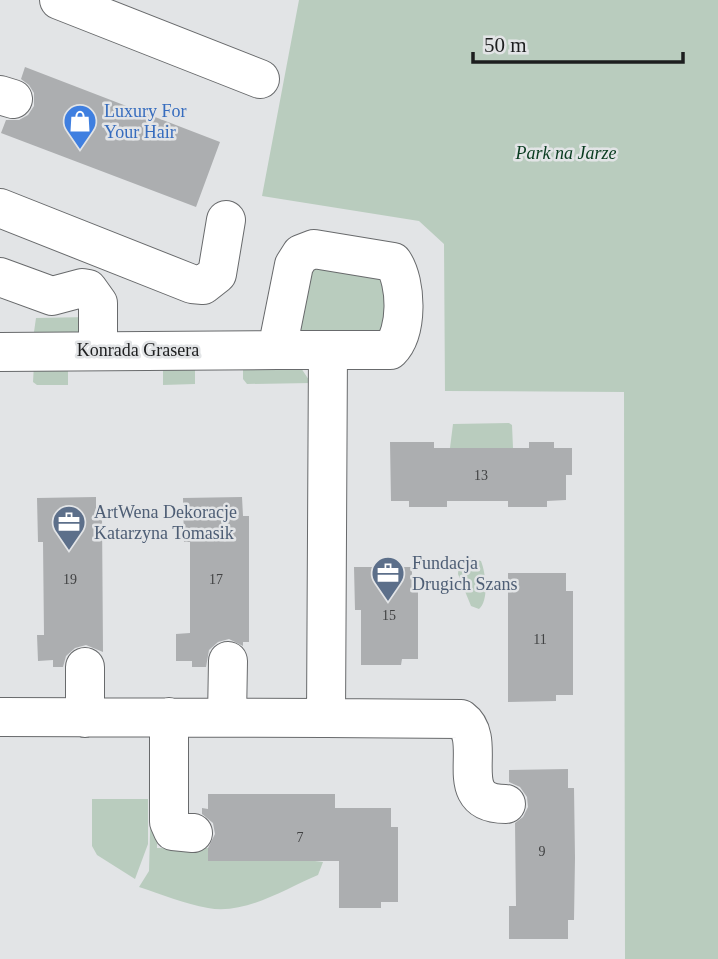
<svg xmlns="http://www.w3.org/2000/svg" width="718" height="959" viewBox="0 0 718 959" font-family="'Times New Roman',serif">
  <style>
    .green { fill: #b9ccbe }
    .building { fill: #acaeb0 }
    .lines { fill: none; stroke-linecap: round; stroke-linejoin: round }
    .minor-casing { stroke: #686a6c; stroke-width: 40 }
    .minor { stroke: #fff; stroke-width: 38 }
    .labels { text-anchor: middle; stroke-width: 5; stroke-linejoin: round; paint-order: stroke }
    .number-label { font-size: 14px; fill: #414243 }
    .shop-label { font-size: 18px; fill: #366cbe; stroke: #e2e4e6; text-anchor: start }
    .park-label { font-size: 18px; font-style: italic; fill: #083b1f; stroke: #e2e4e6 }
    .street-label { font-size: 18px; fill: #1d1e1f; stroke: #e2e4e6 }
    .service-label { font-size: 18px; fill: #4e5e75; stroke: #e2e4e6; text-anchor: start }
  </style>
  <rect width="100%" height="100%" fill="#e2e4e6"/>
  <path class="green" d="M299,0H718V959H625L624,392L445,391L444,244L419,221L262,196Z
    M315,266L380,274L389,314L379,332L300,335L305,277Z
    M89,317L79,335L33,339L36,318Z
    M68,363V385H37L33,382L34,364Z
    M163,363L195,364V384L163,385Z
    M243,364L301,368L311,383L247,384L243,379Z
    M509,423L512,425L513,448H450L453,424Z
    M468,557L481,561C486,574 489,600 479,609L471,606L458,574L459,563Z
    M157,760V848H208L323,862L318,875C285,889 245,915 208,908C185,904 161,894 139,887L149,871L152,763Z
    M92,799H148V844L135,879L97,855L92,846Z"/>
  <path class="building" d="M25,67L220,142L196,207L1,133L6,120H19L28,115L34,106V93L29,85L21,79Z
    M390,442H434V448H529V442H554V448H572V475H566V500L547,501V507H508V501H447V507H409V501H391Z
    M96,497V516H102L103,652L86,645L75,648L66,656L63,667H53V660L38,661L37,635H44L43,542H38L37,498Z
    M242,497L243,516H249V642H243V646L229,639L218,642L209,650L206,667H192V661H176V634L190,633V542H184L183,498Z
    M354,567H412V585H418V659H402L401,665H361V610H355Z
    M508,573H566V591H573V695H556V701L508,702Z
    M568,769V788H574L575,858L574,920H568V939H509V906H516L515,823L523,817L528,807L527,797L520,787L509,782V770Z
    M208,794H335V808H391V827H398V902H381V908H339V861H208V848L215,834L213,823L202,814V808L208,809Z"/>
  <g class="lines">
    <defs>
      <path id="minor" d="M59,0L260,79
        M0,95L13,99
        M0,208L192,284L203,285L217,274L226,220
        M314,249L393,262C407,283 408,332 390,350H277L294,265L301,254Z
        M0,277L52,296L82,288L88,289L98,303V350
        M0,352L277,350
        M0,717L326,718L328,350
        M169,717V822L173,831L193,833
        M227,717L228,661
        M85,718V667
        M326,718L461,719C491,741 447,804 506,804"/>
    </defs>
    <use href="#minor" class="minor-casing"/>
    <use href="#minor" class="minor"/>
  </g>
  <defs>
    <symbol id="shop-pin" viewBox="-11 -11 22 30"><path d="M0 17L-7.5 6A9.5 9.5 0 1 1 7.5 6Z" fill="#3f7fe0" stroke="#e2e4e6"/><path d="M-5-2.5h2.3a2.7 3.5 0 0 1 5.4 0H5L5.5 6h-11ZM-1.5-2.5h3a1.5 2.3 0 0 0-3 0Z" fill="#fff"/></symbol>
    <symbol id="office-pin" viewBox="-11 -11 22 30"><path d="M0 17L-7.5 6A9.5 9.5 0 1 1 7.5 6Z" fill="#5c6f8a" stroke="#e2e4e6"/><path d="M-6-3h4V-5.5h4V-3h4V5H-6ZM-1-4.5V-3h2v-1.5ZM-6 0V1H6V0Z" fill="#fff"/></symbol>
  </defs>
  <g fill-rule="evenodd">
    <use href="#shop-pin" x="61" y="102" width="38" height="52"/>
    <use href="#office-pin" x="50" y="503" width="38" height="52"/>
    <use href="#office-pin" x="369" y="554" width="38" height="52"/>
  </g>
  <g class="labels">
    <g class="number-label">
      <text x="481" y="480">13</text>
      <text x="70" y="584">19</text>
      <text x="216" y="584">17</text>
      <text x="389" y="620">15</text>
      <text x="540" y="644">11</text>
      <text x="300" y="842">7</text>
      <text x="542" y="856">9</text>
    </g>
    <g class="shop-label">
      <text x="104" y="117">Luxury For<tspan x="104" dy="21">Your Hair</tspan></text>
    </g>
    <g class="park-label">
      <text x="566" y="159">Park na Jarze</text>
    </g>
    <g class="street-label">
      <text x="138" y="356">Konrada Grasera</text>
    </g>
    <g class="service-label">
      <text x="94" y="518">ArtWena Dekoracje<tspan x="94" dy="21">Katarzyna Tomasik</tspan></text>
      <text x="412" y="569">Fundacja<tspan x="412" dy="21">Drugich Szans</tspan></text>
    </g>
  </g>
  <path d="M473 52v10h210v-10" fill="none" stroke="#1d1e1f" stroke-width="3.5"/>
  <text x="484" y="52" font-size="21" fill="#1d1e1f" stroke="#e2e4e6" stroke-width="5" paint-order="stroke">50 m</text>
</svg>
